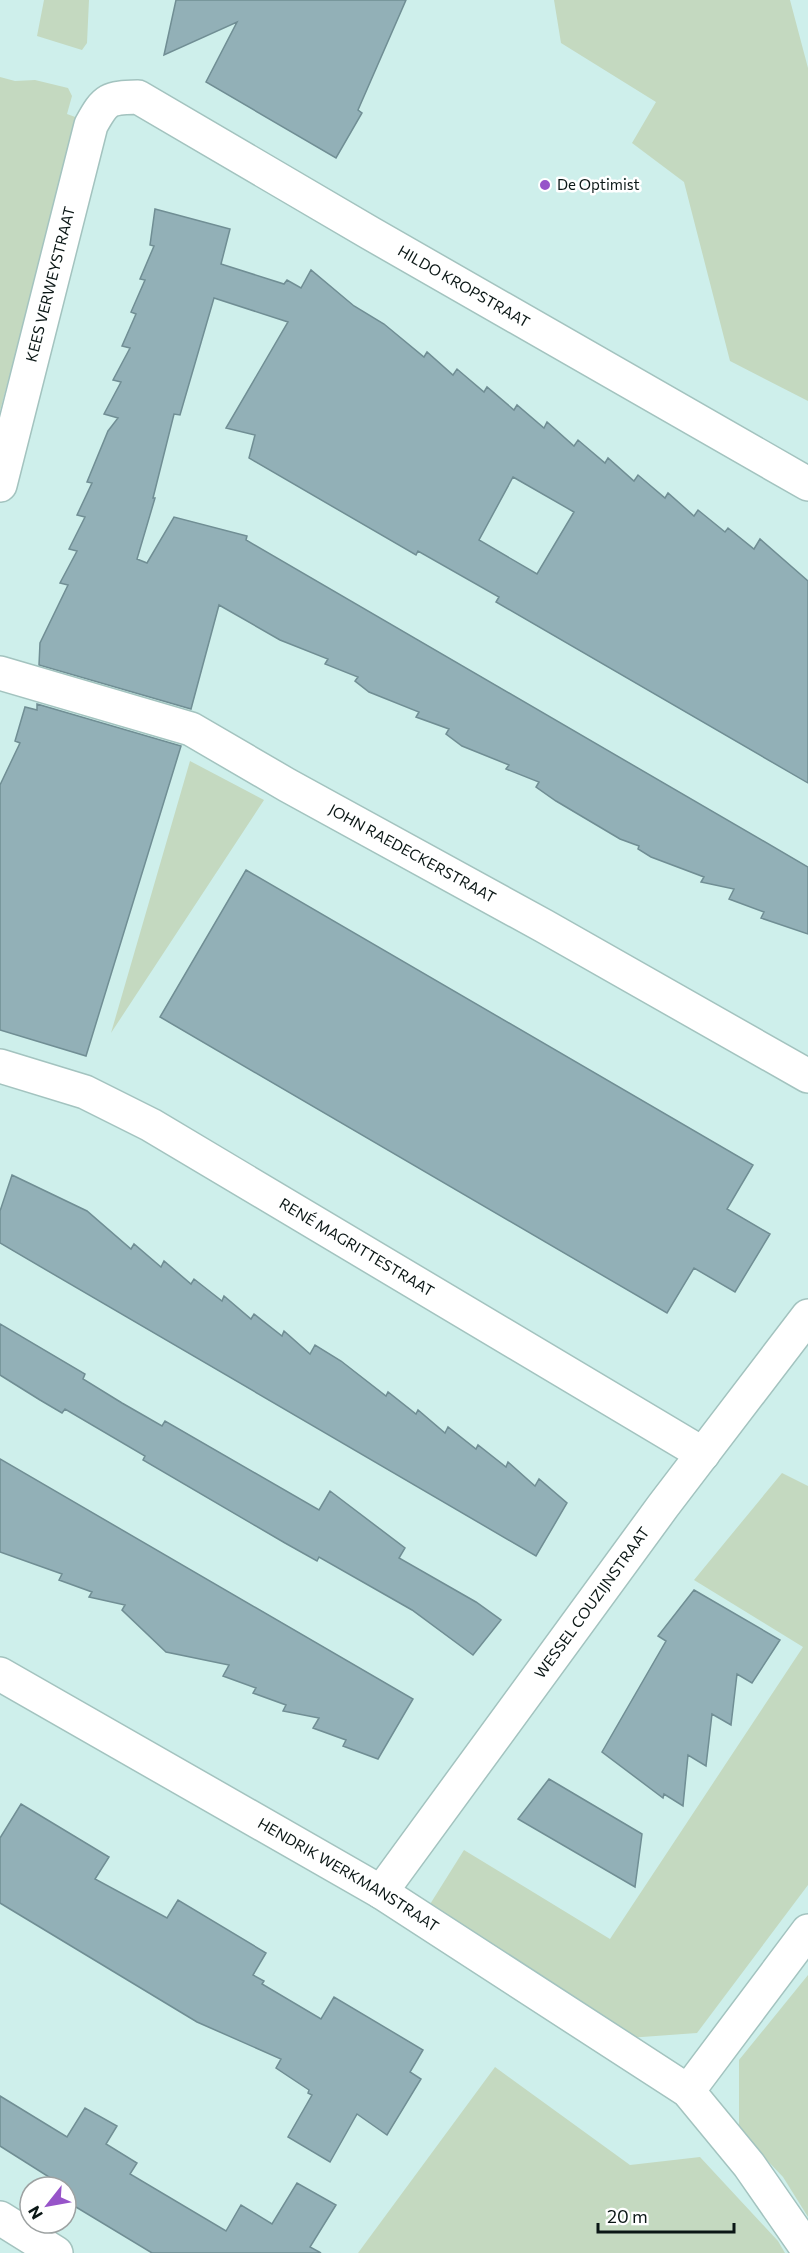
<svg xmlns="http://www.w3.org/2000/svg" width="808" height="2253" viewBox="0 0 808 2253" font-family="Commissioner,sans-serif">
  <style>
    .green { fill: #c4d9c0 }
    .building { fill: #92b0b7; stroke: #708e94; stroke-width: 1.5; fill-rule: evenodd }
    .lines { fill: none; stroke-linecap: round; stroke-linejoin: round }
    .minor-casing { stroke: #a3c3bf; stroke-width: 36 }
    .minor { stroke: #fff; stroke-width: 33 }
    .poi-dot { fill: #9754c9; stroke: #fff; stroke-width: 2 }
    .labels { text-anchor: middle; stroke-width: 5; stroke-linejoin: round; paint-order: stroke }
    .poi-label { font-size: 15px; fill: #0b1716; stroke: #fff; text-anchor: start }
    .street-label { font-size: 15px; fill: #0b1716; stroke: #fff }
  </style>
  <rect width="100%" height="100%" fill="#ceefeb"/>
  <path class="green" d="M44,0H89L87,43L82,50L37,36Z
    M554,0H790L808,68V401L730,361L684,182L632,143L656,102L561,43Z
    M0,77L15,81L35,80L68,88L72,96L67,114L78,118L0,411Z
    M190,761L264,800L111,1033Z
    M782,1473L808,1486V1885L697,2033L628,2038L427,1909L464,1850L610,1939L803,1647L694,1580Z
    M808,1975V2217L783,2177L739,2131V2060Z
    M495,2067L630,2165L700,2157L778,2241L785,2253H358Z"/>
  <path class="building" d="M176,0H406L358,110L362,113L336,158L206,82L237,22L164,55Z
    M155,209L230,229L221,264L284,284L287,280L301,288L311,270L354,306L384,324L424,357L427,352L453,375L457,369L484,392L487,387L514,410L517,405L544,428L547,422L574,446L578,440L605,463L608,458L634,481L638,475L665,498L668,493L694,516L698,510L725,532L728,528L754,549L760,539L808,581V783L496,602L499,597L418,551L416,555L249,458L255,435L226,428L288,322L214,298L180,415L174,414L153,498H155L137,559L147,563L174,517L247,536L246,540L808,867V934L761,918L764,912L729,899L734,889L701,882L704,877L651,857L638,849L639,846L620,839L556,801L536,787L539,782L506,769L509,765L462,746L446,734L449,729L416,717L419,712L369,692L355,681L358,677L325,664L328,659L280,640L219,605L191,709L39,665L40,643L68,585L60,583L77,551L69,549L85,517L77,515L92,483L87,482L108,431L118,418L104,414L121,382L113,380L130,348L122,346L136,314L131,312L145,280L140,279L154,246L150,245ZM513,477L574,512L537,574L479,540Z
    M37,704L181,746L86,1056L0,1030V785L20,743L15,741L25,707L37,710Z
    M246,870L753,1165L727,1209L770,1234L735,1292L694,1268L667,1313L160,1017Z
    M12,1175L87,1211L131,1249L134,1244L161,1267L164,1261L191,1284L194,1279L222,1301L224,1296L251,1319L254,1314L282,1336L284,1331L310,1354L315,1345L341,1361L386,1396L388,1392L416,1414L418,1410L445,1433L448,1427L476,1449L478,1445L506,1467L508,1462L535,1486L539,1479L567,1503L536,1556L0,1243V1211Z
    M0,1324L85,1374L83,1379L122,1403L162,1426L165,1421L319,1510L330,1491L405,1548L399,1558L476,1602L501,1620L473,1655L412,1610L319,1557L317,1561L285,1543L143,1460L145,1456L65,1409L62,1413L40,1400L0,1375Z
    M0,1459L413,1699L378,1759L343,1746L346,1740L313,1728L319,1718L283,1711L286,1705L253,1693L256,1688L223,1676L229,1665L166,1652L122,1610L125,1605L89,1597L92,1592L59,1580L62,1574L0,1552Z
    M694,1590L780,1640L752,1683L737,1674L731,1725L712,1714L706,1766L688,1755L683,1806L664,1794L663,1798L602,1752L666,1641L658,1636Z
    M549,1779L642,1834L635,1887L518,1819Z
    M21,1804L109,1857L95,1879L167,1918L178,1900L266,1953L253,1975L264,1981L262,1984L321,2019L334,1997L423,2050L410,2072L421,2079L387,2135L357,2114L330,2162L288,2137L312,2095L308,2093L309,2090L276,2068L281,2059L197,2022L0,1903V1838Z
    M0,2096L67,2137L85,2108L117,2126L106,2144L137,2163L130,2174L226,2231L241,2205L272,2224L297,2183L336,2205L310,2247L321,2253H152L66,2201V2187H54L57,2182L0,2146Z"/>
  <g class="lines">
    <defs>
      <g id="minor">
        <path id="s1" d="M0,485L91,125C106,98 108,98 138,97L370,233L808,484"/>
        <path id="s2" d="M0,673L191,729L287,785L544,926L808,1076"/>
        <path id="s3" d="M0,1066L85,1092L151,1125L703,1454"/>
        <path id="s4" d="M0,1674L381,1892L688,2091L749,2165L808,2250"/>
        <path id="s5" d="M381,1892L663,1506L808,1316"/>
        <path d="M688,2091L808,1931"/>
        <path d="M0,2218L56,2253"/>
      </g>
    </defs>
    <use href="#minor" class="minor-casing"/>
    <use href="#minor" class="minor"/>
  </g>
  <circle class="poi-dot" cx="545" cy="185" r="6"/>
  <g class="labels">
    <g class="poi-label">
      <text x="557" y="190">De Optimist</text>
    </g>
    <g class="street-label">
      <text dy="5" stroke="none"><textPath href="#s1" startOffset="207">KEES VERWEYSTRAAT</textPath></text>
      <text dy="5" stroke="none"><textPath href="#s1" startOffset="808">HILDO KROPSTRAAT</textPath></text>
      <text dy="5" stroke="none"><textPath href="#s2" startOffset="453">JOHN RAEDECKERSTRAAT</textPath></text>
      <text dy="5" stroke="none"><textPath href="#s3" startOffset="402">RENÉ MAGRITTESTRAAT</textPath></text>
      <text dy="5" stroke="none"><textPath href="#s5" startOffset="358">WESSEL COUZIJNSTRAAT</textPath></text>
      <text dy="5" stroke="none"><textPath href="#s4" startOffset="402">HENDRIK WERKMANSTRAAT</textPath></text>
    </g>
  </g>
  <g transform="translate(48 2205) rotate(239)"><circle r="28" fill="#ffffff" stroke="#9da2a2" stroke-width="1.5"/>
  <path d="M0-4.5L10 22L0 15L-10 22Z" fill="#9754c9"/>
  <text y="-9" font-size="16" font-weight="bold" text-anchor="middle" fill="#0b1716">N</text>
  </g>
  <path d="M598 2223v9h136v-9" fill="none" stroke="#0b1716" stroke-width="3"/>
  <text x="607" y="2223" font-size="18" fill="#0b1716" stroke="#ffffff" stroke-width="4.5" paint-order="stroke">20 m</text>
</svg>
